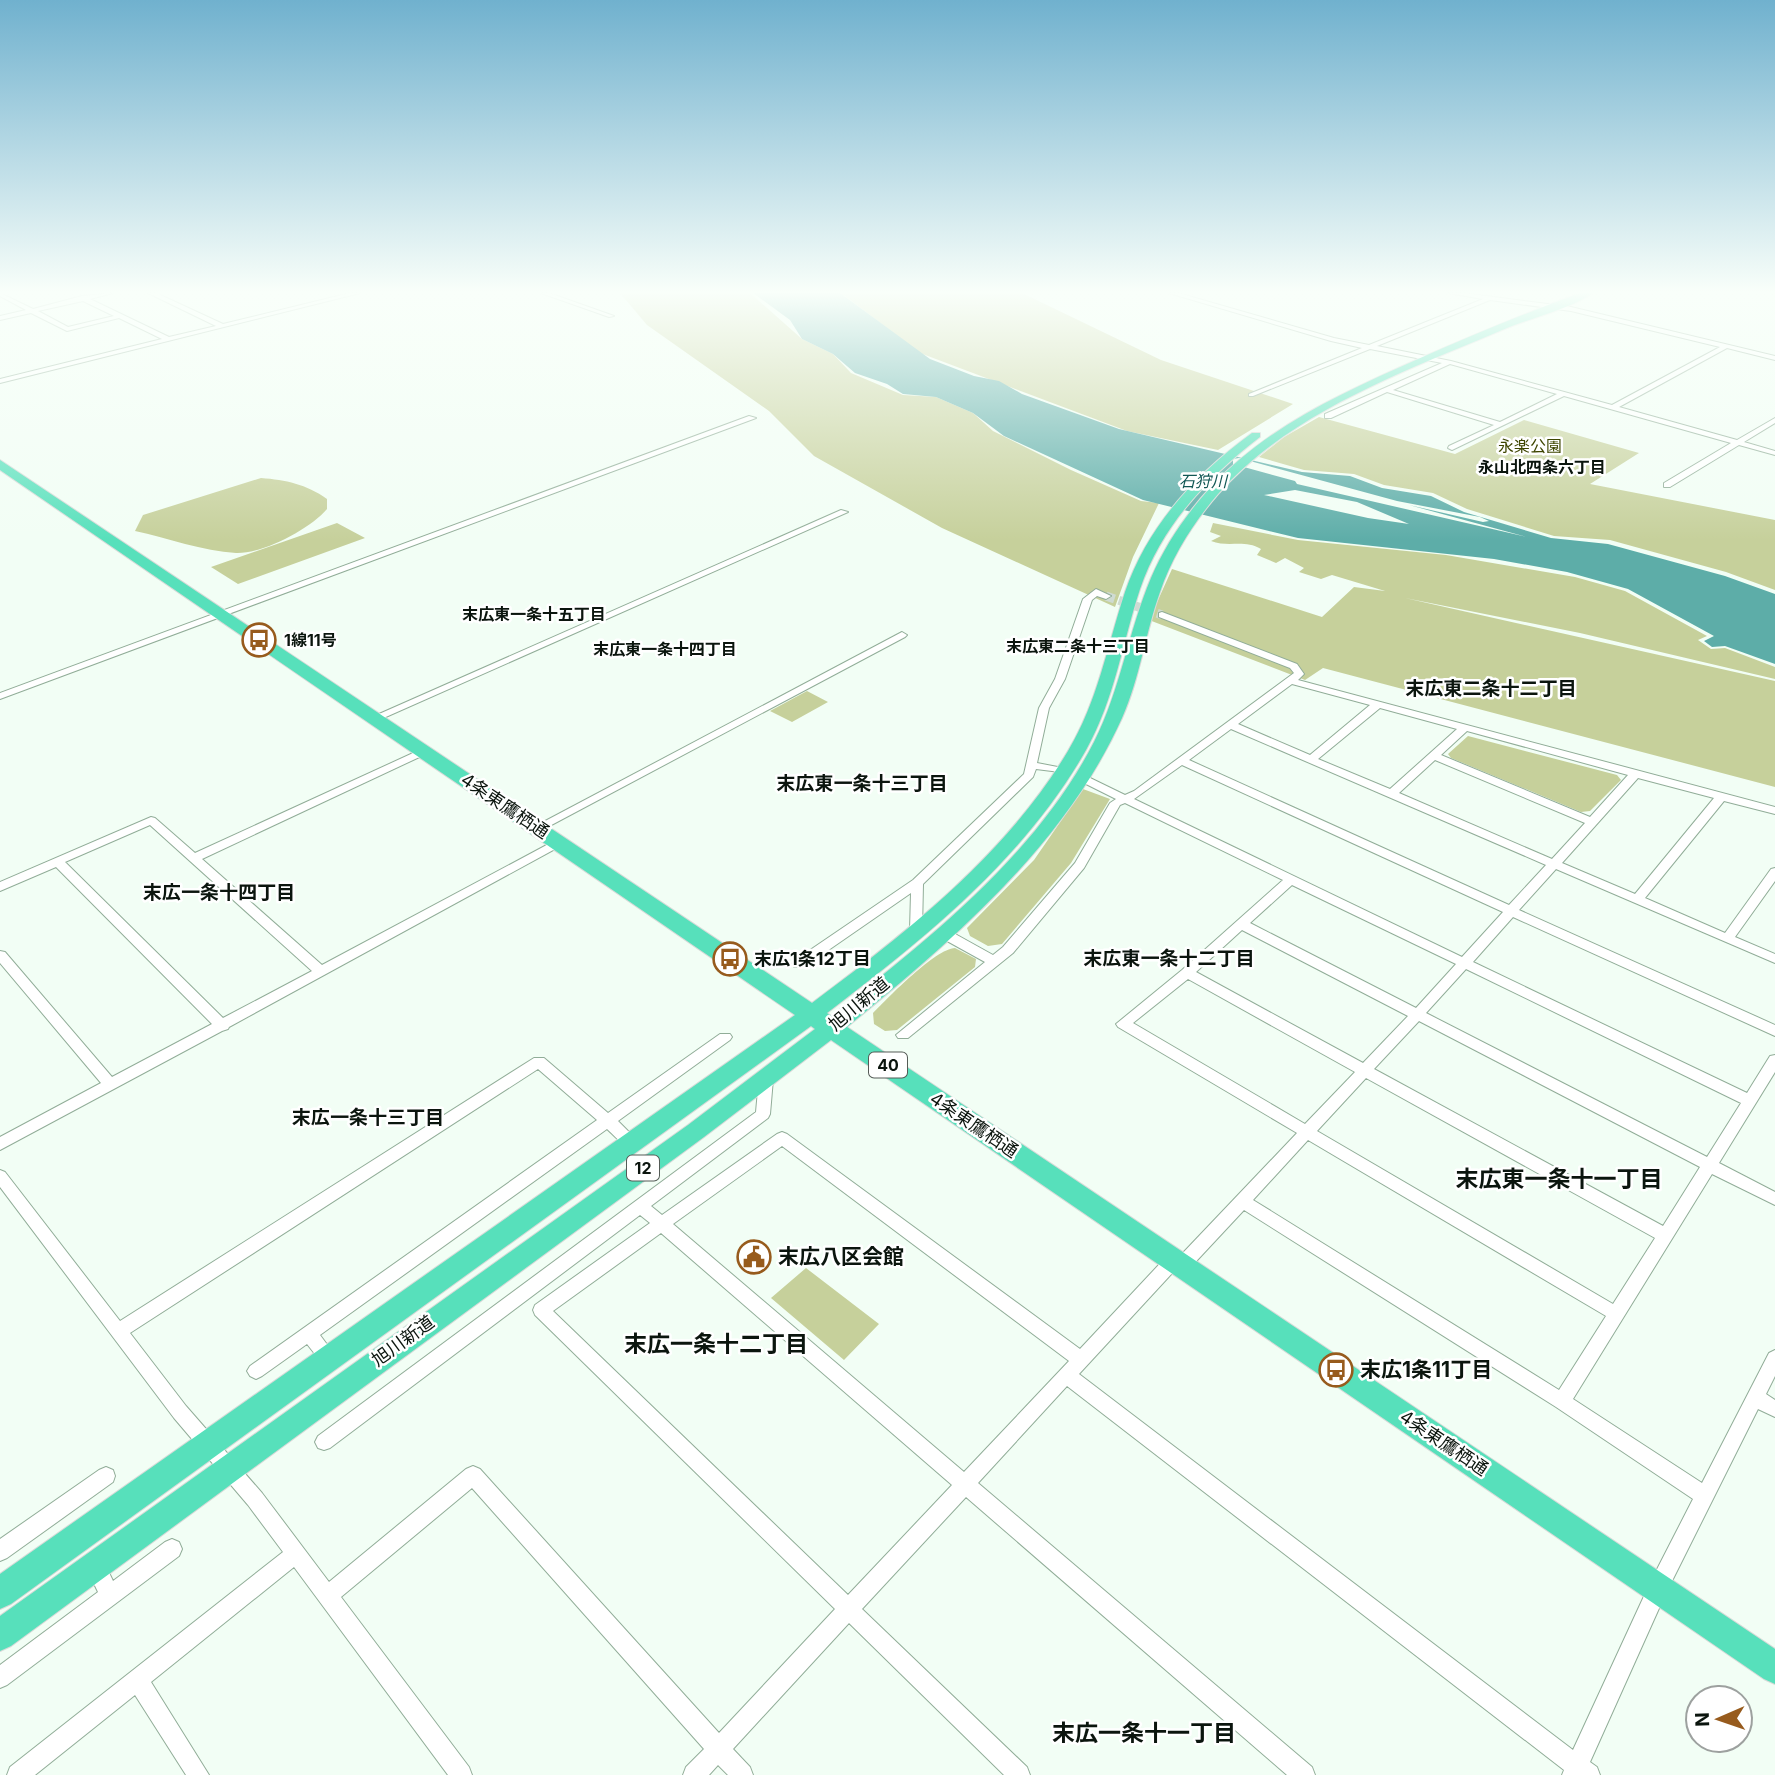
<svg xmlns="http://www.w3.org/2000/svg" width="1775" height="1775" viewBox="0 0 1775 1775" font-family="Inter,'Noto Sans JP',sans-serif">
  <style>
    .green { fill: #c6d09b }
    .water { fill: #5dada8; fill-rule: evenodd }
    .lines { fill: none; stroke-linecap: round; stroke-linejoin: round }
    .minor-tunnel { stroke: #cfdbd2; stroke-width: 9; stroke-dasharray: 9 4.5; stroke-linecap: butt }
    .minor-casing { stroke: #91ad98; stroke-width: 2 }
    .highway-casing { stroke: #d8dad8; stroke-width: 2 }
    .minor { fill: #fff; fill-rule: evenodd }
    .highway { fill: #57e0bb; fill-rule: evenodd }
    .labels { text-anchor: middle; stroke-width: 5; stroke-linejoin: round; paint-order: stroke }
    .far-park-label { font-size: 16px; fill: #3e4600; stroke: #fff }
    .far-neighbourhood-label { font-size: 16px; font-weight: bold; fill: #0b150e; stroke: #fff }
    .far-water-label { font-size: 16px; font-style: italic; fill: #115754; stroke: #fff }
    .far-poi-label { font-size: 16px; font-weight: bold; fill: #0b150e; stroke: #fff; text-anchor: start }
    .shield { fill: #fff; stroke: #545b56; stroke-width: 2 }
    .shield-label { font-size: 16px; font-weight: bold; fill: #0b150e }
    .street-label { font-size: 18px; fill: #0b150e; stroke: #fff }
    .poi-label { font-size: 18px; font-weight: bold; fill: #0b150e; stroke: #fff; text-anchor: start }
    .neighbourhood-label { font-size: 19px; font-weight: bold; fill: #0b150e; stroke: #fff }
    .near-poi-label { font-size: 21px; font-weight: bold; fill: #0b150e; stroke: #fff; text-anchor: start }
    .near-neighbourhood-label { font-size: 23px; font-weight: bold; fill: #0b150e; stroke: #fff }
  </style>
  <rect width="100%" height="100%" fill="#f2fef5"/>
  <path class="green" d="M620,293H750L802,339L833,354L851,373L903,395L936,397L973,413L993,431L1071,470L1141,501L1159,503L1133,557L1115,607L942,528L814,456L769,411L647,325Z
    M841,293H1022L1161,360L1293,404L1218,450L1127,431L920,353Z
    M1319,417L1455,454L1524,420L1639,453L1590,484L1775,520V590L1726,572L1610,540L1554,536L1467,509L1433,493L1384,485L1354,474L1304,470L1259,457L1284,437Z
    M261,478C286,480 306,484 327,499V509C310,529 263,554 236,553C203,551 167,538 135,531L143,515Z
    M337,523L365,538L238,584L211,567Z
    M1213,523L1298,540L1446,555L1575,577L1625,591L1707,636L1698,640L1711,649L1725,648L1775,667V679L1580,633L1405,598L1775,681V787L1323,668L1305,680L1149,620L1172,569L1322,617L1354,587L1385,591L1332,575L1321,579L1299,572L1304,568L1285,558L1276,563L1257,555L1261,549C1244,539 1229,548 1211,541L1221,536L1210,532Z
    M807,691L828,702L792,722L770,711Z
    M1468,736L1617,775L1621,780L1590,811L1581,812L1451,758L1448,754Z
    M1083,789L1110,799L1071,863L1002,944L988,946L970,936L967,928L1034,860Z
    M955,948L976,959L975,967L897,1030L885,1031L874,1024L873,1013C889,997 935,949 955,948Z
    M806,1268L879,1324L844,1360L771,1298Z"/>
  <path class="water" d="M753,293H840L930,359L974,376L999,381L1022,394L1119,429L1302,472L1350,476L1382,488L1431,496L1464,512L1551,538L1608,544L1725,576L1775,594V664L1725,646L1712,647L1704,641L1714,636L1628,589L1567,572L1494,559L1298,538L1143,500L1004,436L973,413L936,397L903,394L887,384L855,373L833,354L802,339L790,320ZM1239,458L1397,501L1480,517L1489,521L1483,522L1409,505L1527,537L1297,484L1295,481L1233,464V459ZM1295,490L1357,502L1409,524L1368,518L1264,495Z"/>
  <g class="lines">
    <path class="minor-tunnel" d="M1106,596L1162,615"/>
    <defs>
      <path id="minor" d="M0,293L33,309L82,296L113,293L90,299L169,337L216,326L148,293H156L223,324L350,293H360L0,383V379L162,339L119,318L67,331L31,313L0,320V316L26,310L0,296ZM83,301L114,316L68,327L38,311Z
        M541,293H549L614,316L609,317Z
        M1169,293H1178L1334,338L1369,345L1483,299L1448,293H1463L1571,307L1775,356V360L1727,348L1619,407L1737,440L1775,418V423L1744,442L1775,451V455L1739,445L1670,487H1664V483L1731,443L1564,396L1452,450L1448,448L1449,446L1494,425L1387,392L1331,418H1325V414L1442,363L1370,349L1253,396H1249V394L1362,348L1331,341ZM1490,300L1571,311L1720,347L1612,405L1451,361L1377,346ZM1450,364L1557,394L1500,422L1393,390Z
        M749,416L756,418L0,699V693Z
        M841,510L848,512L379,720L375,721L370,718Z
        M1096,589L1111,596L1106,599L1097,596L1092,600L1065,679L1049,708L1037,763L1068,769L1070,771L1068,773L1036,769L1033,777L923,884L922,930L920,933H912L910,930L911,893L804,967H794L792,964L794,961L913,880L1024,774L1039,708L1055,679L1083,599Z
        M1162,612L1297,664L1304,674L1298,680L1775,807V814L1724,801L1645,898L1725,933L1771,869L1775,868V881L1735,937L1775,954V963L1556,869L1519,910L1775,1025V1036L1513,917L1473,962L1747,1093L1770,1056L1775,1055V1072L1719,1163L1775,1192V1205L1712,1174L1573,1399L1702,1483L1769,1353L1775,1350V1376L1766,1394L1775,1400V1417L1758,1409L1665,1595L1590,1762L1597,1767L1600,1775H1562L1564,1770L1067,1386L978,1483L1312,1767L1315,1775H1287L966,1497L862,1609L1027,1767L1030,1775H1004L849,1623L733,1749L750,1767L753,1775H728L718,1765L709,1775H683L686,1767L704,1749L472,1488L341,1597L469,1767L472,1775H448L294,1567L151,1682L209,1775H186L135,1695L35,1775H7L10,1767L283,1552L248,1505L174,1418L0,1187V1170L5,1172L120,1321L534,1058H544L608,1113L720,1034H730L732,1037L730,1040L618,1121L639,1142L637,1146C625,1150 615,1136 607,1129L320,1335L337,1358L334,1363L328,1366L322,1363L307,1344L262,1376L256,1379L250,1376L247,1371L250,1366L597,1120L538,1069L130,1333L186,1406L262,1493L329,1582L466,1469L473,1466L480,1469L719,1733L835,1609L535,1315L533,1310L535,1305L650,1223L640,1215L330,1448L324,1450L318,1448L315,1442L318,1436L756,1112L759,1079L761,1075L766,1074L771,1075L773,1079L770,1114L768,1118L651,1206L662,1215L777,1134L782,1132L787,1134L1080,1349L1168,1255L1174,1253L1180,1256L1297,1133L1118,1027L1116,1024L1182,970L1283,880L1125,803L1120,805L1084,868L1013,953L908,1038H898L896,1035L985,962L938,936L937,933L938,930H948L993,955L1003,947L1075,863L1110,803L1116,799L1078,780L1076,778L1078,776H1086L1125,795L1134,791L1294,673L1290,668L1159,617V613ZM1292,684L1370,705L1310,755L1238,724ZM1380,708L1457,729L1390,789L1318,759ZM1231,729L1546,865L1509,905L1189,760ZM1467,731L1628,775L1590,817L1441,755ZM1435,760L1585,823L1552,859L1399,793ZM1182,765L1503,912L1462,957L1134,799ZM1638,778L1714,798L1635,894L1562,863ZM1292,885L1456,964L1416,1008L1250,923ZM1242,930L1408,1016L1363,1063L1196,972ZM1466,969L1741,1103L1707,1157L1426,1013ZM1188,979L1355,1072L1305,1124L1133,1023ZM1419,1021L1700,1167L1663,1226L1374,1069ZM1366,1078L1655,1238L1613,1304L1317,1131ZM1308,1140L1606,1316L1559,1390L1253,1200ZM782,1146L1069,1361L964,1472L673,1224ZM1244,1210L1556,1407L1693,1499L1651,1581L1573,1750L1079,1374L1176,1269L1182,1272L1188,1270ZM661,1233L952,1485L848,1595L553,1311Z
        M902,632L907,635L905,637L542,830H534L532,828Z
        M424,748L428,749L429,751L428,753L202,859L322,965L556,840L560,839L566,843L229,1027L228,1029L222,1031L0,1150V1137L101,1083L0,963V951L5,952L112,1077L212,1024L56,867L0,891V882L151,817L155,818L195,853ZM150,825L312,971L223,1018L65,862Z
        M106,1467L113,1470L115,1476L113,1482L7,1558L0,1561V1539L99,1470Z
        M172,1539L179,1542L182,1549L179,1556L7,1685L0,1688V1665L98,1592L86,1567L89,1560L96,1557L103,1560L113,1581L165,1542Z"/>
      <path id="highway" d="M1580,293H1593C1572,308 1532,318 1507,328C1408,370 1291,411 1218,494C1194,522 1172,556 1160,592C1145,634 1140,678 1122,718C1065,845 953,940 847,1027L1775,1649V1684L1764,1679L831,1040L704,1137L11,1646L0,1651V1616L688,1125L815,1029L811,1026L11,1604L0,1609V1574L795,1015L0,470V460L812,1003C907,932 1006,855 1068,751C1098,701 1107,647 1125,592C1148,525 1196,474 1252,433H1260V437C1207,478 1162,525 1140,589C1122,644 1115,698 1086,750C1025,858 924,939 827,1013L831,1016C928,940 1037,854 1094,742C1121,689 1128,632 1151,578C1165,545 1187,513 1211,487C1267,426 1344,392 1418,359C1471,336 1525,313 1580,293Z"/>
    </defs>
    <use href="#minor" class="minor-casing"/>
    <use href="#highway" class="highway-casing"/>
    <use href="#minor" class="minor"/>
    <use href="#highway" class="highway"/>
  </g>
  <linearGradient id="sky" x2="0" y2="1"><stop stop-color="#70b1ce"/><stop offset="0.54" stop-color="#f9fffa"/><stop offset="1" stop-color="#f9fffa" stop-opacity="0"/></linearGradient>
  <rect width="1775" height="541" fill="url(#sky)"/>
  <defs>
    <symbol id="bus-ring" viewBox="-11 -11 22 22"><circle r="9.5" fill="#fff" stroke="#975b1d" stroke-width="1.5"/><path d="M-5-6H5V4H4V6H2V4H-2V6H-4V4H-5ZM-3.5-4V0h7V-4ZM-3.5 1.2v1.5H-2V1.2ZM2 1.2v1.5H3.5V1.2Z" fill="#975b1d"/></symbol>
    <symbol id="civic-ring" viewBox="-11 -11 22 22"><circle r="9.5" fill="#fff" stroke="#975b1d" stroke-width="1.5"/><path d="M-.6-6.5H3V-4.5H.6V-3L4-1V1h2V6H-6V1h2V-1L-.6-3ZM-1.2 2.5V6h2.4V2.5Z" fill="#975b1d"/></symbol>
  </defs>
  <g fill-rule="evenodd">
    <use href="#bus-ring" x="240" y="621" width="38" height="38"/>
    <use href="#bus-ring" x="711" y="940" width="38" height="38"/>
    <use href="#civic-ring" x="735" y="1238" width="38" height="38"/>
    <use href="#bus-ring" x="1317" y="1351" width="38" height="38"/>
  </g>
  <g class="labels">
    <g class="far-park-label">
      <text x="1530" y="452">永楽公園</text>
    </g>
    <g class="far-neighbourhood-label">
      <text x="1542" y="473">永山北四条六丁目</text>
      <text x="534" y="620">末広東一条十五丁目</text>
      <text x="1078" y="652">末広東二条十三丁目</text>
      <text x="665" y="655">末広東一条十四丁目</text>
    </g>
    <g class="far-water-label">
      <text x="1203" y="487">石狩川</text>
    </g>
    <g class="far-poi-label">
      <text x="284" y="646">1線11号</text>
    </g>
    <g class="shield">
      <rect x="869" y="1052.5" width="38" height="25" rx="5"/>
      <rect x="627" y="1155.5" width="32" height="25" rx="5"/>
    </g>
    <g class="shield-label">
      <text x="888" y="1071">40</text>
      <text x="643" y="1174">12</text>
    </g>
    <g class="street-label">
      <text transform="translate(505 806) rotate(34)" y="6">4条東鷹栖通</text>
      <text transform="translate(859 1004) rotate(-40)" y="6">旭川新道</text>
      <text transform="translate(974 1125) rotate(34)" y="6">4条東鷹栖通</text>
      <text transform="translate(403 1341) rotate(-36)" y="6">旭川新道</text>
      <text transform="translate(1444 1443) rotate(34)" y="6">4条東鷹栖通</text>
    </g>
    <g class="poi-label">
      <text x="754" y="965">末広1条12丁目</text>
    </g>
    <g class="neighbourhood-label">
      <text x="1491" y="695">末広東二条十二丁目</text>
      <text x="862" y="790">末広東一条十三丁目</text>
      <text x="219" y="899">末広一条十四丁目</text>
      <text x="1169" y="965">末広東一条十二丁目</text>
      <text x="368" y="1124">末広一条十三丁目</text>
    </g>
    <g class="near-poi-label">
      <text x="778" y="1264">末広八区会館</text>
      <text x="1360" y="1377">末広1条11丁目</text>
    </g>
    <g class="near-neighbourhood-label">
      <text x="1559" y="1187">末広東一条十一丁目</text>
      <text x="716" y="1352">末広一条十二丁目</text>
      <text x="1144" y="1741">末広一条十一丁目</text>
    </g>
  </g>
  <g transform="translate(1719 1719) rotate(268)"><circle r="33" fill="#ffffff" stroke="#9da19f" stroke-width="2"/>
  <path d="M0-5L12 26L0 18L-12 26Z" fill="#975b1d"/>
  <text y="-10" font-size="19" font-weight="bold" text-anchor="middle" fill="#0b150e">N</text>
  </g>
</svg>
